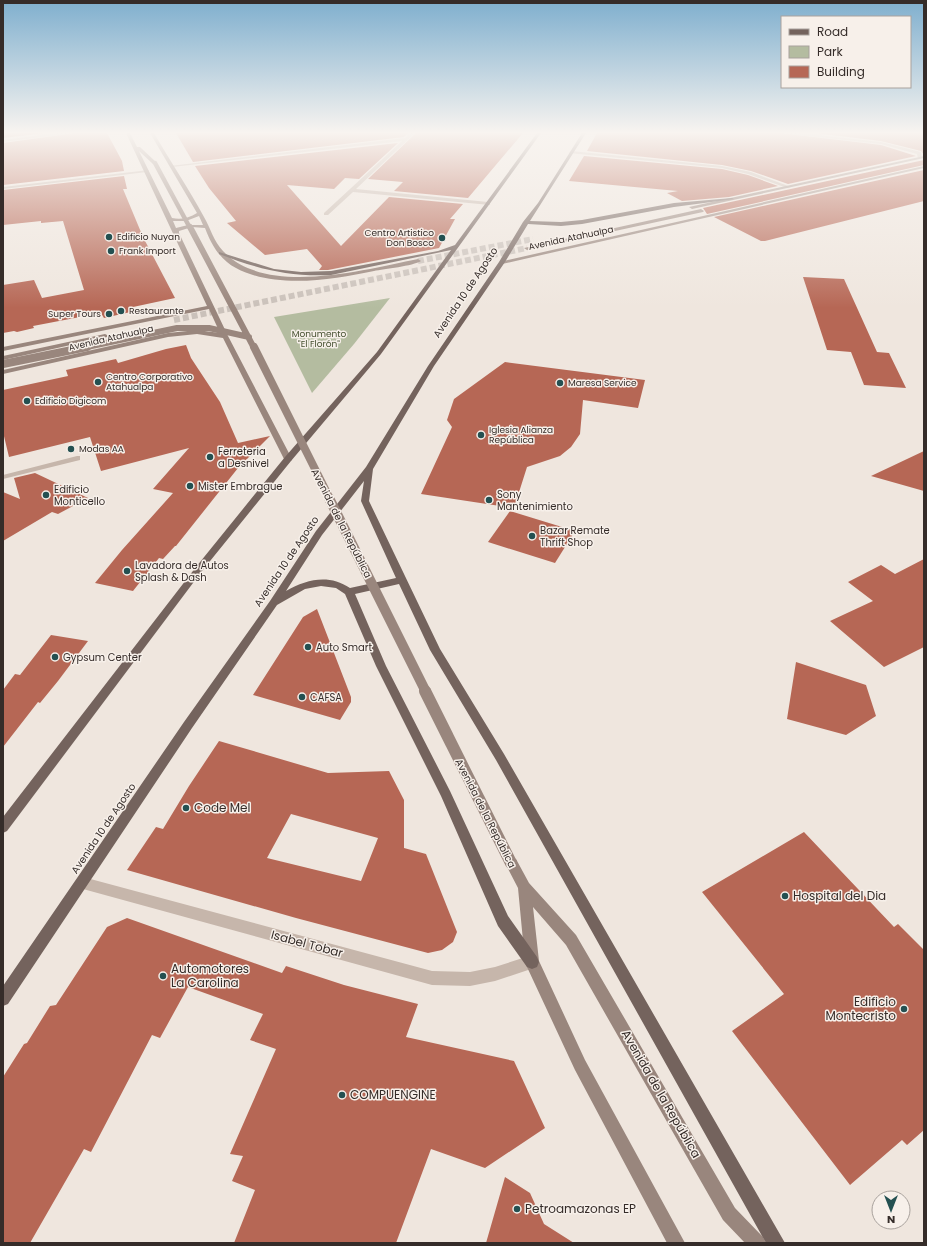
<svg xmlns="http://www.w3.org/2000/svg" width="927" height="1246" viewBox="0 0 927 1246" font-family="Poppins,sans-serif">
  <style>
    .green { fill: #b4bca0 }
    .building { fill: #b66755; fill-rule: evenodd }
    .lines { fill: none; stroke-linecap: round; stroke-linejoin: round }
    .secondary-tunnel { stroke: #cac1ba; stroke-width: 6; stroke-dasharray: 6 3; stroke-linecap: butt }
    .minor { fill: #c6b6ab; fill-rule: evenodd }
    .tertiary { fill: #c6b6ab; fill-rule: evenodd }
    .secondary { fill: #99867d; fill-rule: evenodd }
    .primary { fill: #74635d; fill-rule: evenodd }
    .secondary-bridge-far4 { stroke: #99867d; stroke-width: 4.5 }
    .secondary-bridge-far3 { stroke: #99867d; stroke-width: 6 }
    .secondary-bridge-far2 { stroke: #99867d; stroke-width: 8 }
    .secondary-bridge-far1 { stroke: #99867d; stroke-width: 10 }
    .secondary-bridge { stroke: #99867d; stroke-width: 12 }
    .poi-dot { fill: #245051; stroke: #f7f0ea; stroke-width: 1.5 }
    .labels { text-anchor: middle; stroke-width: 3; stroke-linejoin: round; paint-order: stroke }
    .far-poi-label { font-size: 9px; fill: #352c29; stroke: #f7f0ea; text-anchor: start }
    .far-street-label { font-size: 9px; fill: #352c29; stroke: #f7f0ea }
    .far-park-label { font-size: 9px; fill: #465030; stroke: #f7f0ea }
    .street-label { font-size: 10px; fill: #352c29; stroke: #f7f0ea }
    .poi-label { font-size: 10px; fill: #352c29; stroke: #f7f0ea; text-anchor: start }
    .near-poi-label { font-size: 12px; fill: #352c29; stroke: #f7f0ea; text-anchor: start }
    .near-street-label { font-size: 12px; fill: #352c29; stroke: #f7f0ea }
  </style>
  <rect width="100%" height="100%" fill="#efe6de"/>
  <path class="green" d="M390,298L354,344L312,393L274,317Z"/>
  <path class="building" d="M3,133H44L3,138Z
    M75,133H107L122,161L124,171L3,185V143Z
    M176,133H408L404,137L193,162Z
    M416,133H523L468,198L394,191L403,182L368,179Z
    M597,133H780L881,145L916,156L788,184L751,171L722,165L587,151Z
    M815,133H924V155L921,151L881,141Z
    M398,143L359,179L345,178L334,189L287,185L341,246L389,197L463,204L450,219H455L439,248L328,270H319L322,266L307,249L265,255L227,223L236,221L209,188L195,166Z
    M584,156L722,169L748,175L778,186L729,197L682,201L667,193L678,191L569,181Z
    M924,160V165L707,214L703,208Z
    M924,170V201L765,241H761L714,217Z
    M124,176L127,189H123L143,237L175,298L133,307L135,311L104,318L101,313L33,326L34,328L17,332L14,331L3,333V285L34,280L42,298L84,290L63,221L41,223V221L3,225V190Z
    M803,277L844,279L877,352L889,353L906,388L864,385L851,352L827,350Z
    M186,345L191,358L220,402L238,443L270,436L238,468L176,546H175L163,559L159,558L133,591L95,583L122,550L173,493L153,489L189,448L101,471L90,437L9,457L3,432V390L68,376L66,370L116,359L118,363L166,349Z
    M505,362L645,380L638,408L583,400L580,434L571,447L560,456L527,467L514,508L421,494L452,427L447,420L454,399Z
    M924,451V491L871,476Z
    M35,473L88,498L58,514L52,512L3,541V492L20,499L14,478Z
    M510,511L575,531L555,563L488,542Z
    M924,559V647L884,667L830,621L873,601L848,582L881,565L895,574Z
    M317,609L351,697V702L340,720L253,695L303,617Z
    M51,635L88,641L58,681L40,703L38,702L3,747V690L15,674L20,675Z
    M796,662L866,685L876,716L846,735L787,719Z
    M219,741L328,773L389,771L404,800V848L426,854L457,932L453,942L442,950L428,953L296,918L127,870L156,827L163,829L189,786ZM291,814L378,838L361,881L267,858Z
    M804,832L894,927L898,924L924,950V1130L907,1145L902,1140L850,1185L732,1031L784,994L702,892Z
    M127,918L282,973L286,966L344,985L418,1004L406,1037L514,1061L545,1128L485,1168L431,1149L396,1243H234L255,1190L232,1181L243,1156L230,1154L276,1049L250,1040L263,1014L188,987L160,1038L152,1035L91,1152L84,1149L30,1243H3V1077L24,1044L27,1043L50,1006L56,1005L107,927Z
    M505,1177L530,1193L544,1224L574,1243H486Z"/>
  <g class="lines">
    <path class="secondary-tunnel" d="M418,261L533,239
      M174,320L527,248"/>
    <path class="minor" d="M58,133H74L3,142V140Z
      M410,133H415L356,189L488,202L490,203V205L353,192L328,215H324V213L402,141L172,167L170,166L405,138Z
      M571,151L722,166L751,172L791,187L787,188L748,174L722,168L569,153Z
      M149,170L147,172L3,189V187Z
      M77,456H80V460L3,479V475Z
      M83,877L432,971L470,972L495,967L532,955L537,957L539,962L537,967L495,981L470,986L432,985L83,889L78,887L76,883L78,879Z"/>
    <path class="tertiary" d="M781,133H798L881,142L921,152L922,158L918,159L917,154L881,144Z"/>
    <path class="secondary" d="M126,133H130L137,147H140L157,163L153,164L139,151L172,218C181,220 189,218 197,213L150,133H154C170,161 189,189 204,217C210,227 214,242 223,251C266,297 363,270 418,259L421,261C413,266 384,269 374,271C332,280 275,289 236,268C220,260 211,244 205,228L192,227L179,231V233L228,336L292,459L291,461H288L284,459L223,338L197,334L168,337L3,374V370L168,333L197,330L220,333L209,309L3,351V347L207,306ZM199,216L203,225H188L176,228L173,221H186Z
      M924,156V158L692,209L689,207Z
      M924,166V168L502,264L499,262Z
      M701,209L704,211L703,212L527,250L524,248Z
      M105,334L107,335V337L3,360V356Z
      M511,857L516,859L529,883L576,935L735,1208L763,1237L766,1243H745L723,1220L566,945L533,907L539,961L585,1060L685,1243H667L575,1070L527,967L525,962L518,888L505,863L506,859Z"/>
    <path class="primary" d="M537,133H541L381,354L291,461L202,571L7,831L3,833V817L196,567L285,457L377,352L451,250L331,275C289,277 258,269 219,254V252L274,269L301,272L331,271L438,251L455,245Z
      M582,133H586L530,221L561,222L582,220L674,203L732,198L734,199L674,207L582,224L561,226L528,224L505,262L434,366L373,469L369,501L440,649L504,754L785,1243H766L496,760L430,650L399,584L355,594L386,666L450,791L508,916L537,957L539,962L537,967L532,969L527,967L498,926L441,796L376,666L345,594L336,588L321,586L305,589L277,605L192,728L8,1004L3,1006V986L184,722L270,601L316,531L366,467L428,366L499,262L523,222L538,203ZM364,481L361,501L396,578L350,588C329,574 307,579 286,591L322,535Z"/>
    <path class="secondary-bridge-far4" d="M155,163L190,228"/>
    <path class="secondary-bridge-far3" d="M190,227L254,348
      M82,348L177,328H209L249,337"/>
    <path class="secondary-bridge-far2" d="M254,347L330,499
      M3,364L87,347"/>
    <path class="secondary-bridge-far1" d="M329,498L426,692"/>
    <path class="secondary-bridge" d="M425,691L511,863"/>
  </g>
  <linearGradient id="sky" x2="0" y2="1"><stop stop-color="#7fafce"/><stop offset="0.43" stop-color="#f8f4f0"/><stop offset="1" stop-color="#f8f4f0" stop-opacity="0"/></linearGradient>
  <rect width="927" height="308" fill="url(#sky)"/>
  <g class="poi-dot">
    <circle cx="109" cy="237" r="4"/>
    <circle cx="442" cy="238" r="4"/>
    <circle cx="111" cy="251" r="4"/>
    <circle cx="121" cy="311" r="4"/>
    <circle cx="109" cy="314" r="4"/>
    <circle cx="98" cy="382" r="4"/>
    <circle cx="560" cy="383" r="4"/>
    <circle cx="27" cy="401" r="4"/>
    <circle cx="481" cy="435" r="4"/>
    <circle cx="71" cy="449" r="4"/>
    <circle cx="210" cy="457" r="4"/>
    <circle cx="190" cy="486" r="4"/>
    <circle cx="46" cy="495" r="4"/>
    <circle cx="489" cy="500" r="4"/>
    <circle cx="532" cy="536" r="4"/>
    <circle cx="127" cy="571" r="4"/>
    <circle cx="308" cy="647" r="4"/>
    <circle cx="55" cy="657" r="4"/>
    <circle cx="302" cy="697" r="4"/>
    <circle cx="186" cy="808" r="4"/>
    <circle cx="785" cy="896" r="4"/>
    <circle cx="163" cy="976" r="4"/>
    <circle cx="904" cy="1009" r="4"/>
    <circle cx="342" cy="1095" r="4"/>
    <circle cx="517" cy="1209" r="4"/>
  </g>
  <g class="labels">
    <g class="far-poi-label">
      <text x="434" y="236" text-anchor="end">Centro Artistico<tspan x="434" dy="10">Don Bosco</tspan></text>
      <text x="117" y="240">Edificio Nuyan</text>
      <text x="119" y="254">Frank Import</text>
      <text x="129" y="314">Restaurante</text>
      <text x="101" y="317" text-anchor="end">Super Tours</text>
      <text x="106" y="380">Centro Corporativo<tspan x="106" dy="10">Atahualpa</tspan></text>
      <text x="568" y="386">Maresa Service</text>
      <text x="35" y="404">Edificio Digicom</text>
      <text x="489" y="433">Iglesia Alianza<tspan x="489" dy="10">República</tspan></text>
      <text x="79" y="452">Modas AA</text>
    </g>
    <g class="far-street-label">
      <text transform="translate(571 238) rotate(-12)" y="3">Avenida Atahualpa</text>
      <text transform="translate(111 338) rotate(-13)" y="3">Avenida Atahualpa</text>
    </g>
    <g class="far-park-label">
      <text x="319" y="337">Monumento<tspan x="319" dy="10">"El Florón"</tspan></text>
    </g>
    <g class="street-label">
      <text transform="translate(465 292) rotate(-56)" y="4">Avenida 10 de Agosto</text>
      <text transform="translate(342 523) rotate(63)" y="4">Avenida de la República</text>
      <text transform="translate(286 561) rotate(-56)" y="4">Avenida 10 de Agosto</text>
      <text transform="translate(486 813) rotate(63)" y="4">Avenida de la República</text>
      <text transform="translate(103 828) rotate(-56)" y="4">Avenida 10 de Agosto</text>
    </g>
    <g class="poi-label">
      <text x="218" y="455">Ferreteria<tspan x="218" dy="12">a Desnivel</tspan></text>
      <text x="198" y="490">Mister Embrague</text>
      <text x="54" y="493">Edificio<tspan x="54" dy="12">Monticello</tspan></text>
      <text x="497" y="498">Sony<tspan x="497" dy="12">Mantenimiento</tspan></text>
      <text x="540" y="534">Bazar Remate<tspan x="540" dy="12">Thrift Shop</tspan></text>
      <text x="135" y="569">Lavadora de Autos<tspan x="135" dy="12">Splash &amp; Dash</tspan></text>
      <text x="316" y="651">Auto Smart</text>
      <text x="63" y="661">Gypsum Center</text>
      <text x="310" y="701">CAFSA</text>
    </g>
    <g class="near-poi-label">
      <text x="194" y="812">Code Mel</text>
      <text x="793" y="900">Hospital del Dia</text>
      <text x="171" y="973">Automotores<tspan x="171" dy="14">La Carolina</tspan></text>
      <text x="896" y="1006" text-anchor="end">Edificio<tspan x="896" dy="14">Montecristo</tspan></text>
      <text x="350" y="1099">COMPUENGINE</text>
      <text x="525" y="1213">Petroamazonas EP</text>
    </g>
    <g class="near-street-label">
      <text transform="translate(307 944) rotate(15)" y="4">Isabel Tobar</text>
      <text transform="translate(661 1094) rotate(60)" y="4">Avenida de la República</text>
    </g>
  </g>
  <rect width="927" height="1246" fill="none" stroke="#352c29" stroke-width="8"/>
  <rect x="781" y="16" width="130" height="72" fill="#f7f0ea" stroke="#a9a29d"/>
  <rect x="789" y="29" width="20" height="6" fill="#74635d" stroke="#a9a29d"/>
  <text x="817" y="36" font-size="12" fill="#352c29">Road</text>
  <rect x="789" y="46" width="20" height="12" fill="#b4bca0" stroke="#a9a29d"/>
  <text x="817" y="56" font-size="12" fill="#352c29">Park</text>
  <rect x="789" y="66" width="20" height="12" fill="#b66755" stroke="#a9a29d"/>
  <text x="817" y="76" font-size="12" fill="#352c29">Building</text>
  <g transform="translate(891 1210) rotate(180)"><circle r="19" fill="#f7f0ea" stroke="#a9a29d"/>
  <path d="M0-3L7 15L0 10L-7 15Z" fill="#245051"/>
  <text y="-6" font-size="11" font-weight="bold" text-anchor="middle" fill="#352c29">N</text>
  </g>
</svg>
